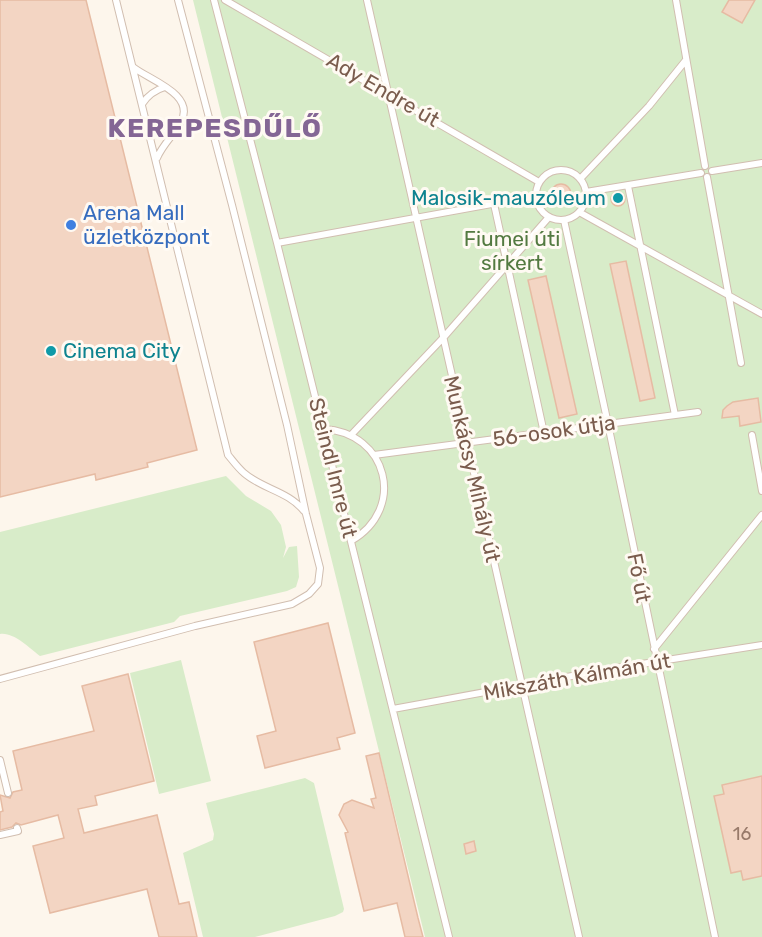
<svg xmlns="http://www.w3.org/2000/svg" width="762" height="937" viewBox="0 0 762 937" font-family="Rubik,sans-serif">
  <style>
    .green { fill: #d8ecc9 }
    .building { fill: #f3d5c3; stroke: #e6bba3; stroke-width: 1.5 }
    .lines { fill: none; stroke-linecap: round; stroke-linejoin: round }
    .lane-casing { stroke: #d1beb0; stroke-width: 8 }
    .lane { stroke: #fff; stroke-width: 6 }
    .culture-dot { fill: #0f9aa8; stroke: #fffaf3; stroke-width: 2 }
    .shop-dot { fill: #3f7fe0; stroke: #fffaf3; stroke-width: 2 }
    .labels { text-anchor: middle; stroke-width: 6; stroke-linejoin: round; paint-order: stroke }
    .number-label { font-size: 18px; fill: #987a6a }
    .street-label { font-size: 21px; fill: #7a5c4d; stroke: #fffaf3 }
    .culture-label { font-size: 21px; fill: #0d838f; stroke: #fffaf3; text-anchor: end }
    .shop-label { font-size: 21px; fill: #366cbe; stroke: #fffaf3; text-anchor: start }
    .park-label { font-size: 21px; fill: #537a41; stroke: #fffaf3 }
    .district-label { font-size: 27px; font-weight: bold; letter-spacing: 1.5px; fill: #846695; stroke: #fffaf3 }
  </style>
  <rect width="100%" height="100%" fill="#fdf6ec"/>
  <path class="green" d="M193,0H762V937H425Z
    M226,476L246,496L271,511L281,525L286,547L283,558L289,547L297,546L299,577L296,587L287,591L180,616L174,622L40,656C29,648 14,632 0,634V532Z
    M181,660L211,781L159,794L130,673Z
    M305,778L314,783L344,909L343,912L335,916L255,937H203L183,853L213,840L214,834L206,803Z"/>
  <path class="building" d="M0,0H86L197,450L147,463L148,467L96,480L95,474L0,497Z
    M729,0H755L742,23L722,12Z
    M551 194a10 10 0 1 1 20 0a10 10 0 1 1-20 0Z
    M611 199a7 7 0 1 1 14 0a7 7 0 1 1-14 0Z
    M626,261L655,398L640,401L610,264Z
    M546,276L577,414L559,418L528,280Z
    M758,398L761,422L740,426L739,416L722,418L723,410L727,406L733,402Z
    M328,623L355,733L337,738L340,749L265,768L257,736L276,731L254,642Z
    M128,674L154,781L95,796L97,805L78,809L84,833L157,815L179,904L189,902L197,937H159L147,889L50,913L33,846L64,838L58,815L21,825L16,823L12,827L0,830V812L3,811L0,795L10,798L13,792L22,790L13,751L94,731L82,686Z
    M379,753L418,918L423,937H405L397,903L364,911L345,833L348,832L339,815L344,804L352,800L374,808L371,799L376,798L366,756Z
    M762,776V876L743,880L741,871L731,873L714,796L724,794L722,785Z
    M474,841L476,851L466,854L464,844Z"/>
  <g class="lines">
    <defs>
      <path id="lane" d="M116,0L228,455C233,461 238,468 244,473C262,489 288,491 304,511
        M214,0L277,243L449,937
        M225,0L539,182
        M367,0L579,937
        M676,0L705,166
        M133,67C149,80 196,94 181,122C174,135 163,144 157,158
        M142,104C148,95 155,90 165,87
        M148,128L158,133H172
        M536 195a25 25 0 1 1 50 0a25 25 0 1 1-50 0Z
        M712,171L762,163
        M707,177L741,363
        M580,179L649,106L686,60
        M628,186L675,415
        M586,192L701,173
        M494,204L544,433
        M579,212L762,314
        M564,220L608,424L715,937
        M277,243L536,196
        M323,429C388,432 407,509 351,541
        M351,435L443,338L549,217
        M752,435L762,491
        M374,455L698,412
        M654,649L762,515
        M0,679L195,626L292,604L309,594L318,584L320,568L306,514L287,425L232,205L178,0
        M393,709L610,669L762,645
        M0,760L8,793
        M0,835L18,831L17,828"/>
    </defs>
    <use href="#lane" class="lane-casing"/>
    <use href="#lane" class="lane"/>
  </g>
  <g class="culture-dot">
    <circle cx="618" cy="198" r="6"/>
    <circle cx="51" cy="351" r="6"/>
  </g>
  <circle class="shop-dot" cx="71" cy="225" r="6"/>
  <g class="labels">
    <g class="number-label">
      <text x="742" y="840">16</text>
    </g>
    <g class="street-label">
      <text transform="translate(383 90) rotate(30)" y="7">Ady Endre út</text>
      <text transform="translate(554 431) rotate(-8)" y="7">56-osok útja</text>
      <text transform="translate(333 468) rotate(76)" y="7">Steindl Imre út</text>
      <text transform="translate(472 469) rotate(77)" y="7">Munkácsy Mihály út</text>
      <text transform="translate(639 578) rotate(79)" y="7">Fő út</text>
      <text transform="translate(577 677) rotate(-10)" y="7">Mikszáth Kálmán út</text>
    </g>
    <g class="culture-label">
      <text x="606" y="205">Malosik-mauzóleum</text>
      <text x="63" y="358" text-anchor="start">Cinema City</text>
    </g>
    <g class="shop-label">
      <text x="83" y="220">Arena Mall<tspan x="83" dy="24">üzletközpont</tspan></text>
    </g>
    <g class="park-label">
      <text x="512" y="246">Fiumei úti<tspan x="512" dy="24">sírkert</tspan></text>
    </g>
    <g class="district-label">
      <text x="215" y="137">KEREPESDŰLŐ</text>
    </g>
  </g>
</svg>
